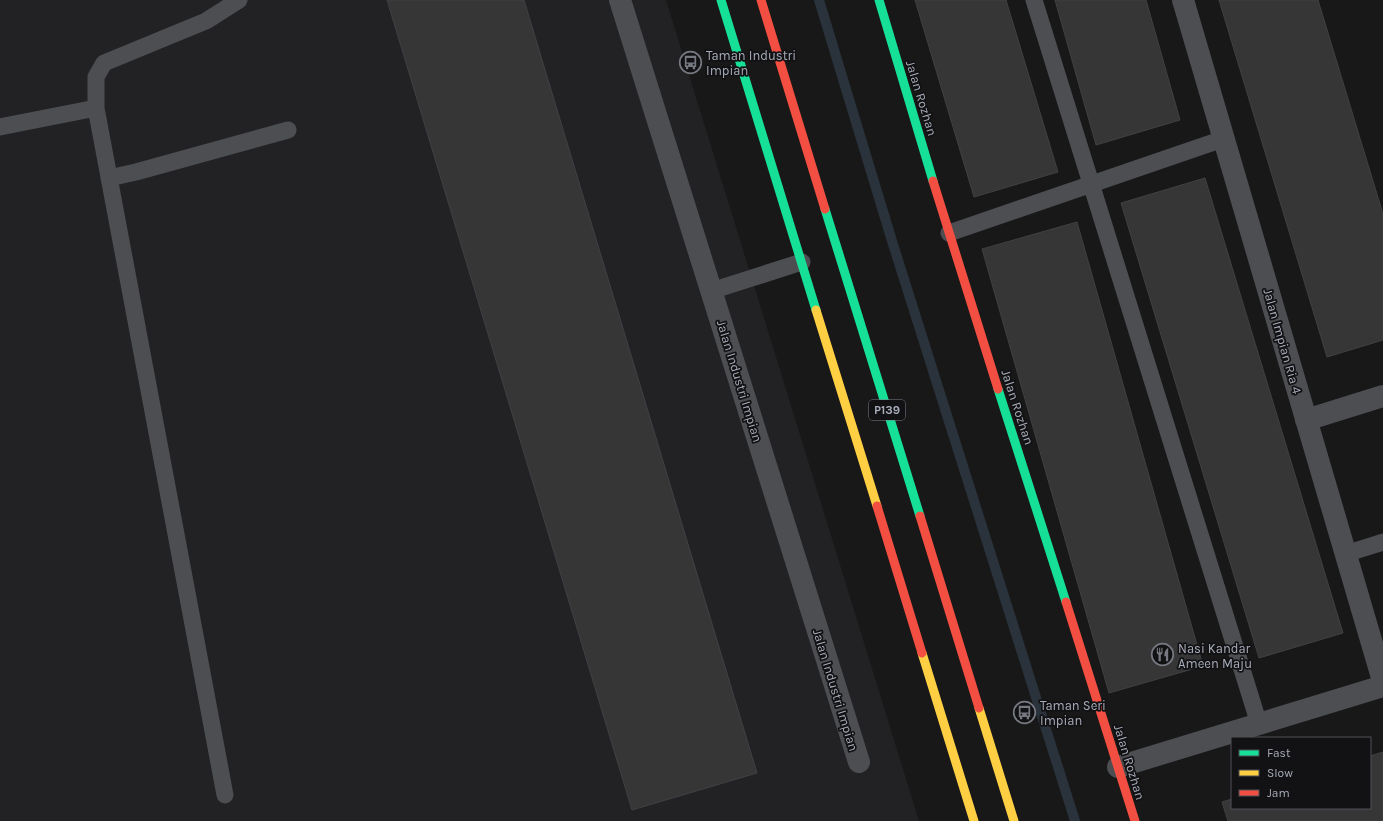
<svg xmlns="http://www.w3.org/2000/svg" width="1383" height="821" viewBox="0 0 1383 821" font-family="Karla,sans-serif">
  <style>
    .built { fill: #222224 }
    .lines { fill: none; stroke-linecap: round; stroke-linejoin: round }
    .stream { stroke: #2a323b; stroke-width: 10 }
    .building { fill: #363637; stroke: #404144 }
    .lane { stroke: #4c4e51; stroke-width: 17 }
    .street { stroke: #4c4e51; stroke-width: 22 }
    .fast { stroke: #16e098; stroke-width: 9 }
    .slow { stroke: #ffcf43; stroke-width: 9 }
    .jam { stroke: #f24e42; stroke-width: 9 }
    .labels { text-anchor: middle; stroke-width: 3.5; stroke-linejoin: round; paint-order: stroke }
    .shield { fill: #121214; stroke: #7c7e88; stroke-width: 1 }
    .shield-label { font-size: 12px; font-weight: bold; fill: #a9adba }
    .poi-label { font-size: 13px; fill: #a9adba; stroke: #121214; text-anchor: start }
    .street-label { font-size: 13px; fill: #a9adba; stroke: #121214 }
  </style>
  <rect width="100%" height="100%" fill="#181818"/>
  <path class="built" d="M0,0H666L919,821H0Z"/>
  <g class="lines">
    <path class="stream" d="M819,0L892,241L1075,821"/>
  </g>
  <path class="building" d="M387,0H524L757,773L632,810Z
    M915,0H1006L1058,172L974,197Z
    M1055,0H1146L1180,120L1096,145Z
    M1219,0H1318L1383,214V340L1327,357Z
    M1205,178L1343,633L1259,658L1121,203Z
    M1077,222L1203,666L1109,693L982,249Z
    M1383,752V821H1228L1222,802L1232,799V808H1370V756Z"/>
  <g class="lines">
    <path class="lane" d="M1034,0L1259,724
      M0,127L96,108
      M109,178L136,172L288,130
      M949,233L1223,139
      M711,291L802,262
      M1345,554L1383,542
      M225,795L96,108V77L104,63L206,21L239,0"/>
    <path class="street" d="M620,0L859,762
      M1183,0L1383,681
      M1306,420L1383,396
      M1118,767L1383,686"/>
    <path class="fast" d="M721,0L816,310
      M879,0L933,181
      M825,209L920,516
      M998,389L1066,602"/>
    <path class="slow" d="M816,310L877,506
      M922,653L974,821
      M979,708L1014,821"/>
    <path class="jam" d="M761,0L825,209
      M933,181L998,389
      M877,506L922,653
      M920,516L979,708
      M1066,602L1135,821"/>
  </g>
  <defs>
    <symbol id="bus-ring" viewBox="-11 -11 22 22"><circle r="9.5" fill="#121214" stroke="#767981" stroke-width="1.5"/><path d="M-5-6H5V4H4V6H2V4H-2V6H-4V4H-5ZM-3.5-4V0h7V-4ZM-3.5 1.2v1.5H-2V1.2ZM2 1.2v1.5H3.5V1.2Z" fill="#767981"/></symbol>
    <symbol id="restaurant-ring" viewBox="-11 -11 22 22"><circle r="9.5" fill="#121214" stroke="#767981" stroke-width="1.5"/><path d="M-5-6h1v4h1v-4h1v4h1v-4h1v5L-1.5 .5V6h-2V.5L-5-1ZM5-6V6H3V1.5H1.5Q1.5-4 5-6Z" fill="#767981"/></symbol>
  </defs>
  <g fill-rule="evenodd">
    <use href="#bus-ring" x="678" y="50" width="25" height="25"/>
    <use href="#restaurant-ring" x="1150" y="642" width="25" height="25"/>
    <use href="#bus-ring" x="1012" y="700" width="25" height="25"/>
  </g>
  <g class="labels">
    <rect class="shield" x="869" y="400" width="36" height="20" rx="3"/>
    <g class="shield-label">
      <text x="887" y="414">P139</text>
    </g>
    <g class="poi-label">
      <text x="706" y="60">Taman Industri<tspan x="706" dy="15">Impian</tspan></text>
      <text x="1178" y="653">Nasi Kandar<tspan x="1178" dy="15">Ameen Maju</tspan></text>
      <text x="1040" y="710">Taman Seri<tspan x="1040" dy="15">Impian</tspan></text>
    </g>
    <g class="street-label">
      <text transform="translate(922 98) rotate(73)" y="5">Jalan Rozhan</text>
      <text transform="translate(1283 341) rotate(74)" y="5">Jalan Impian Ria 4</text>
      <text transform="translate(740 381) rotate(73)" y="5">Jalan Industri Impian</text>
      <text transform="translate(1018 407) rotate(72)" y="5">Jalan Rozhan</text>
      <text transform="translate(836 690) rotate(73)" y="5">Jalan Industri Impian</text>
      <text transform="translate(1130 762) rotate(73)" y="5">Jalan Rozhan</text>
    </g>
  </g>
  <rect x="1231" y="737" width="140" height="72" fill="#121214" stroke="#4e5056"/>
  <rect x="1239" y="750" width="20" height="6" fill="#16e098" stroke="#4e5056"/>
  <text x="1267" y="757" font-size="12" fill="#a9adba">Fast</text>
  <rect x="1239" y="770" width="20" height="6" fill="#ffcf43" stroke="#4e5056"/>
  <text x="1267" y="777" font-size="12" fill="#a9adba">Slow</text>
  <rect x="1239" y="790" width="20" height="6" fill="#f24e42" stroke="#4e5056"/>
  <text x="1267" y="797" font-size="12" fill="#a9adba">Jam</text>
</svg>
